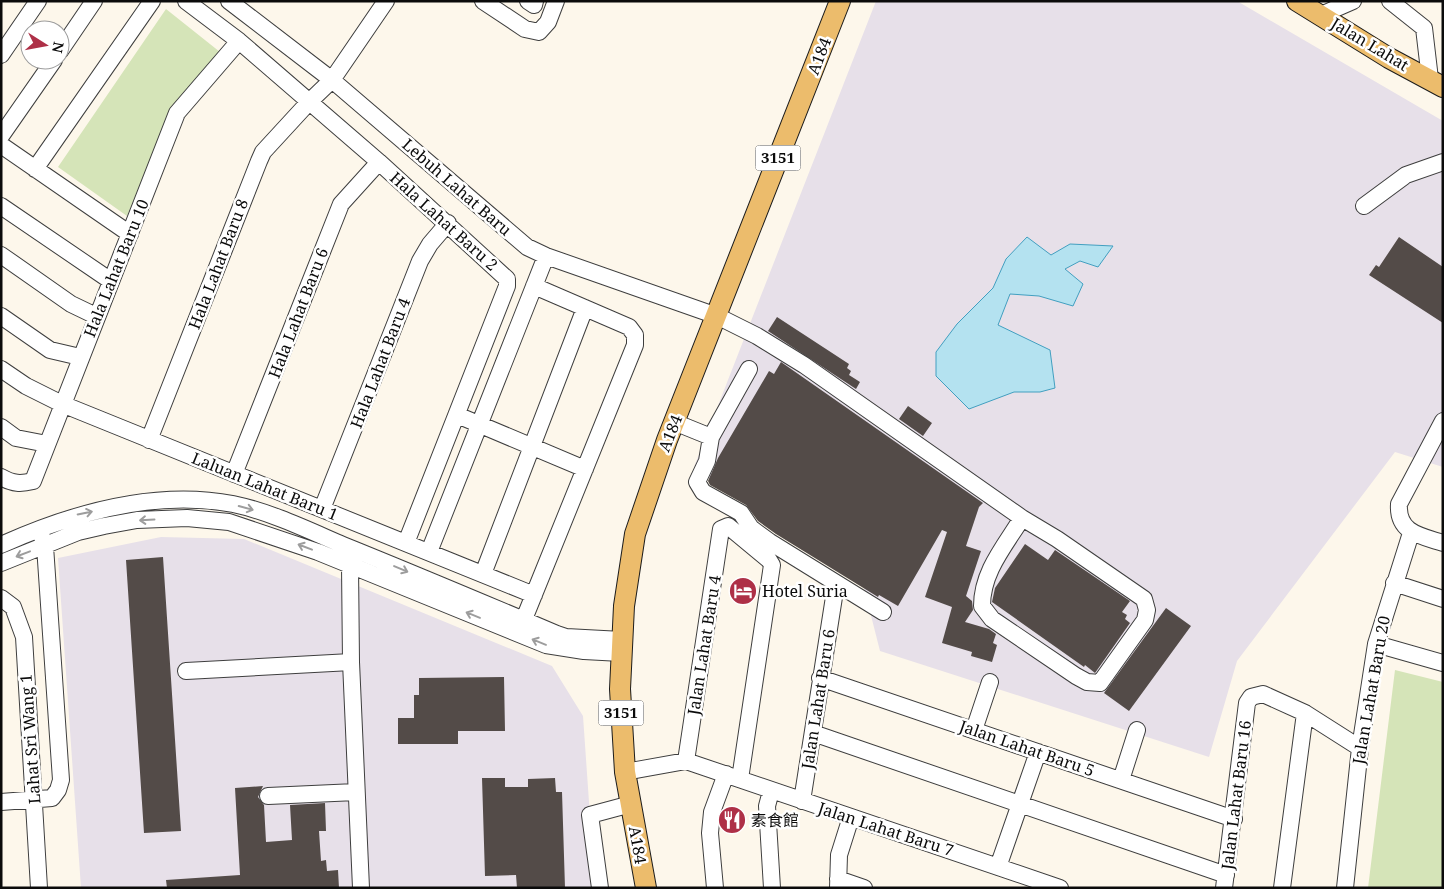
<svg xmlns="http://www.w3.org/2000/svg" width="1444" height="889" viewBox="0 0 1444 889" font-family="'Noto Serif','Noto Sans SC',serif">
  <style>
    .industrial { fill: #e7e0e9 }
    .green { fill: #d5e4b8 }
    .water { fill: #b4e2f0; stroke: #429fc0 }
    .building { fill: #534b48 }
    .lines { fill: none; stroke-linecap: round; stroke-linejoin: round }
    .minor-casing { stroke: #3e3e3e; stroke-width: 18 }
    .major-casing { stroke: #1c1c1c; stroke-width: 22 }
    .minor { stroke: #fff; stroke-width: 16 }
    .major { stroke: #ecbc6c; stroke-width: 20 }
    .oneway { stroke: #9d9d9d }
    .labels { text-anchor: middle; stroke-width: 5; stroke-linejoin: round; paint-order: stroke }
    .shield { fill: #fff; stroke: #545454; stroke-width: 1 }
    .shield-label { font-size: 15px; font-weight: bold; fill: #0b0b0b }
    .street-label { font-size: 16px; fill: #0b0b0b; stroke: #fff }
    .poi-label { font-size: 16px; fill: #0b0b0b; stroke: #fff; text-anchor: start }
  </style>
  <rect width="100%" height="100%" fill="#fdf7eb"/>
  <path class="industrial" d="M876,1H1237L1443,121V467L1395,452L1237,661L1209,757L880,651L863,584L694,467Z
    M161,537L244,539L552,666L583,716L595,888H81L58,558Z"/>
  <path class="green" d="M166,9L220,52L172,106L127,216L58,167Z
    M1395,670L1443,682V888H1368Z"/>
  <path class="water" d="M1027,237L1051,255L1070,244L1113,246L1098,267L1080,261L1065,269L1083,284L1073,306L1039,296L1010,294L998,325L1050,350L1055,388L1040,392H1014L969,409L936,376V352L957,324L993,288L1006,259Z"/>
  <path class="building" d="M1399,237L1443,267V323L1369,275L1376,265L1379,267Z
    M777,317L849,364L847,368L851,371L849,375L860,382L856,389L768,331Z
    M781,362L983,503L979,507L966,546L981,551L966,596L972,601L973,610L965,622L989,629L996,634L993,643L997,645L992,662L971,656L972,652L942,643L952,607L925,597L947,532L942,530L898,606L879,595L878,597L776,534L758,521L746,505L710,485L708,481L718,458L769,371L774,374Z
    M908,406L932,423L923,436L899,419Z
    M1025,544L1048,560L1055,550L1130,601L1122,612L1127,615L1125,619L1130,623L1095,673L1085,665L1084,667L992,602L995,588Z
    M163,557L181,831L144,833L126,560Z
    M1166,608L1191,626L1129,711L1104,693Z
    M504,677L505,731H458V744H398V718H414V695H419V678Z
    M482,778H505V787H528V779L555,778L556,792H562L565,888H517L516,875L485,876Z
    M263,786L258,797L264,805L266,842L292,840L290,805L325,803L326,831H319L321,861L326,860L327,871L338,870L339,888H167L166,880L240,875L235,788Z"/>
  <g class="lines">
    <defs>
      <path id="minor" d="M186,1L239,41L379,162L507,279V286L406,543
        M229,1L332,80L527,247L546,256L717,316L757,336L804,365L1022,518C1004,547 982,572 982,606L992,619L1076,676L1087,682L1100,683L1145,620L1147,610L1144,599L1057,539L1022,518
        M483,1L525,29L539,32L548,22L556,1
        M528,1L534,5L535,1
        M1390,1L1424,28L1430,79
        M1321,15L1353,1
        M60,51L94,1
        M1,55L38,1
        M1,136L54,60
        M1,145L130,234
        M35,169L152,1
        M1,206L111,281
        M1364,206L1406,175L1443,162
        M1,255L71,304L96,316
        M1,316L50,350L80,357
        M1,369L26,386L62,404L534,595
        M749,369L711,437L707,461L697,482L703,492L741,513L751,528L770,542L883,612
        M457,415L585,469
        M1443,421L1399,504C1397,533 1421,536 1443,543
        M674,422L711,437
        M1,427L16,438L47,444
        M149,440L259,161L263,152L309,102L332,80L386,1
        M234,474L341,204L379,162
        M1,477C13,484 21,484 33,481L177,113L239,41
        M322,509L420,261L430,244L448,223
        M1,545C72,513 155,489 233,504C271,512 308,530 343,545C415,574 486,604 557,634L566,637L622,640
        M429,552L546,256
        M353,557L350,566L351,662L361,888
        M1,563L78,532L104,526L137,520L187,518L229,522L318,552L546,645L584,651L621,653
        M483,574L585,308
        M1394,583L1443,599
        M1,598L13,607L24,637L39,888
        M520,629L635,345V335L629,327L534,286
        M1376,644L1443,663
        M186,671L351,662
        M820,678L1234,819
        M974,730L990,682
        M813,733L1226,875
        M686,761L721,529L728,526L769,560L772,565L740,779
        M625,772L686,761L1060,888
        M1121,780L1137,730
        M771,791L767,806L772,888
        M268,796L356,792
        M802,801L834,597
        M1,802L52,798L58,790L61,780L45,546L42,537
        M998,867L1038,752
        M838,879L864,888
        M600,888L590,815L631,804
        M715,888L710,833L712,812L726,774
        M838,888L839,855L851,817
        M1224,888L1247,703L1251,697L1263,694L1305,713L1360,748
        M1282,888L1305,713
        M1345,888L1360,748L1376,644L1411,533"/>
      <path id="major" d="M1297,1L1389,58L1443,87
        M646,888L625,772L620,689L624,606L635,534L667,440L840,1"/>
    </defs>
    <use href="#minor" class="minor-casing"/>
    <use href="#major" class="major-casing"/>
    <use href="#minor" class="minor"/>
    <use href="#major" class="major"/>
  </g>
  <defs><path id="oneway-shaft" d="M-6 0H5M1.5-3L5.5 0L1.5 3" fill="none" stroke-width="1.6" stroke-linecap="round" stroke-linejoin="round" transform="scale(1.25)"/></defs>
  <g class="oneway">
    <use href="#oneway-shaft" transform="translate(246 508) rotate(15)"/>
    <use href="#oneway-shaft" transform="translate(85 513) rotate(-11)"/>
    <use href="#oneway-shaft" transform="translate(147 520) rotate(177)"/>
    <use href="#oneway-shaft" transform="translate(305 547) rotate(-159)"/>
    <use href="#oneway-shaft" transform="translate(23 554) rotate(159)"/>
    <use href="#oneway-shaft" transform="translate(401 569) rotate(23)"/>
    <use href="#oneway-shaft" transform="translate(473 615) rotate(-158)"/>
    <use href="#oneway-shaft" transform="translate(539 642) rotate(-158)"/>
  </g>
  <defs>
    <symbol id="hotel-disc" viewBox="-11 -11 22 22"><circle r="9.5" fill="#ae3047" stroke="#fff"/><path d="M-6-4.5h1.5V1H6V5H4.5V3h-9V5H-6ZM-4 0a1.8 1.8 0 1 1 3.6 0ZM.5 0V-2.5h3Q6-2.5 6 0Z" fill="#fff"/></symbol>
    <symbol id="restaurant-disc" viewBox="-11 -11 22 22"><circle r="9.5" fill="#ae3047" stroke="#fff"/><path d="M-5-6h1v4h1v-4h1v4h1v-4h1v5L-1.5 .5V6h-2V.5L-5-1ZM5-6V6H3V1.5H1.5Q1.5-4 5-6Z" fill="#fff"/></symbol>
  </defs>
  <g fill-rule="evenodd">
    <use href="#hotel-disc" x="727" y="575" width="32" height="32"/>
    <use href="#restaurant-disc" x="716" y="804" width="32" height="32"/>
  </g>
  <g class="labels">
    <g class="shield">
      <rect x="755.5" y="145.5" width="45" height="25" rx="4"/>
      <rect x="598.5" y="700.5" width="45" height="25" rx="4"/>
    </g>
    <g class="shield-label">
      <text x="778" y="163">3151</text>
      <text x="621" y="718">3151</text>
    </g>
    <g class="street-label">
      <text transform="translate(1370 44) rotate(31)" y="6">Jalan Lahat</text>
      <text transform="translate(819 56) rotate(-69)" y="6">A184</text>
      <text transform="translate(457 187) rotate(41)" y="6">Lebuh Lahat Baru</text>
      <text transform="translate(444 221) rotate(42)" y="6">Hala Lahat Baru 2</text>
      <text transform="translate(218 264) rotate(-69)" y="6">Hala Lahat Baru 8</text>
      <text transform="translate(116 268) rotate(-68)" y="6">Hala Lahat Baru 10</text>
      <text transform="translate(298 313) rotate(-69)" y="6">Hala Lahat Baru 6</text>
      <text transform="translate(380 363) rotate(-69)" y="6">Hala Lahat Baru 4</text>
      <text transform="translate(670 433) rotate(-68)" y="6">A184</text>
      <text transform="translate(265 486) rotate(22)" y="6">Laluan Lahat Baru 1</text>
      <text transform="translate(704 645) rotate(-81)" y="6">Jalan Lahat Baru 4</text>
      <text transform="translate(1371 690) rotate(-80)" y="6">Jalan Lahat Baru 20</text>
      <text transform="translate(818 699) rotate(-81)" y="6">Jalan Lahat Baru 6</text>
      <text transform="translate(30 739) rotate(-94)" y="6">Lahat Sri Wang 1</text>
      <text transform="translate(1027 748) rotate(19)" y="6">Jalan Lahat Baru 5</text>
      <text transform="translate(1236 795) rotate(-83)" y="6">Jalan Lahat Baru 16</text>
      <text transform="translate(886 829) rotate(18)" y="6">Jalan Lahat Baru 7</text>
      <text transform="translate(638 845) rotate(80)" y="6">A184</text>
    </g>
    <g class="poi-label">
      <text x="762" y="597">Hotel Suria</text>
      <text x="751" y="826">素食館</text>
    </g>
  </g>
  <rect width="1444" height="889" fill="none" stroke="#0b0b0b" stroke-width="5"/>
  <g transform="translate(45 45) rotate(101)"><circle r="24" fill="#ffffff" stroke="#9d9d9d"/>
  <path d="M0-4L9 19L0 12L-9 19Z" fill="#ae3047"/>
  <text y="-8" font-size="14" font-weight="bold" text-anchor="middle" fill="#0b0b0b">N</text>
  </g>
</svg>
